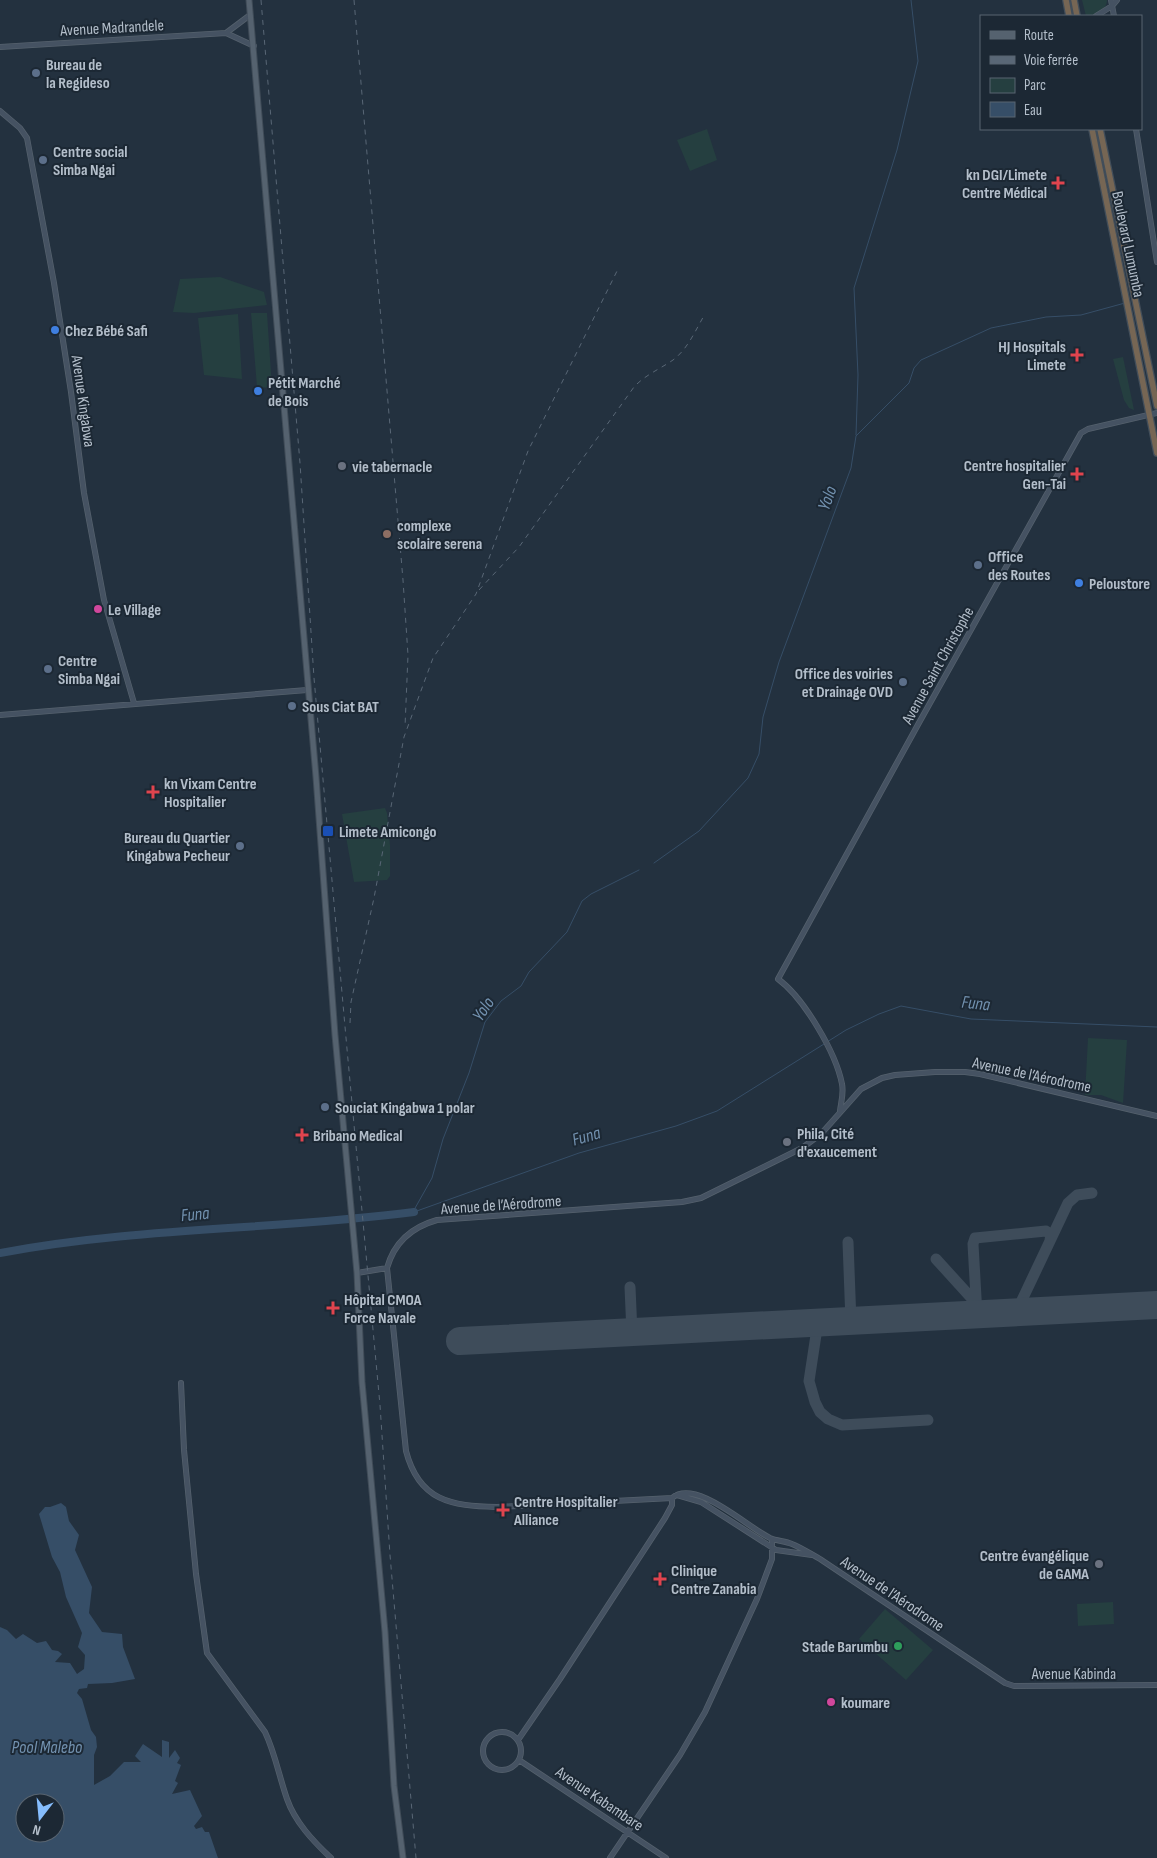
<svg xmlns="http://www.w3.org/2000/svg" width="1157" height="1858" viewBox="0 0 1157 1858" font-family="'Sofia Sans Condensed',sans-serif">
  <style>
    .green { fill: #253f40 }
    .water { fill: #364e67; fill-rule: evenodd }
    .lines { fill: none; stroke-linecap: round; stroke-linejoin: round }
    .stream { stroke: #364e67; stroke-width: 1 }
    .river { stroke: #364e67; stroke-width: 8 }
    .taxiway { stroke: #3e4c5a; stroke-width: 11 }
    .runway { stroke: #3e4c5a; stroke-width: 28 }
    .secondary-casing { stroke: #55616d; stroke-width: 6 }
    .primary-casing { stroke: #404c58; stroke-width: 7 }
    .highway-casing { stroke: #424e5a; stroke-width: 8 }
    .secondary { stroke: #455262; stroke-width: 4.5 }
    .primary { stroke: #55626f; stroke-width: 5 }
    .highway { stroke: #766654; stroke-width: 5.5 }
    .rail { stroke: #596776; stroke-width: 1; stroke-dasharray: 5 5; stroke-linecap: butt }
    .service-dot { fill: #5c6f8a; stroke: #1c2834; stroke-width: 2 }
    .health-dot { fill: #e0444e; stroke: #1c2834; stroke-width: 2 }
    .shop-dot { fill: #3f7fe0; stroke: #1c2834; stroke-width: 2 }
    .worship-dot { fill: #6b7280; stroke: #1c2834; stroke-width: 2 }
    .education-dot { fill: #8d6e63; stroke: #1c2834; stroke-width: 2 }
    .hotel-dot { fill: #d1479c; stroke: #1c2834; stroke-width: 2 }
    .transit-dot { fill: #1a4fb4; stroke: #1c2834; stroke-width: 2 }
    .leisure-dot { fill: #2e9e5b; stroke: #1c2834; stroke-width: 2 }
    .labels { text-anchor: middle; stroke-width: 4; stroke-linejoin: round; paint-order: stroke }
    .street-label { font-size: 16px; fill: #b3beca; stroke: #1c2834 }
    .poi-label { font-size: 16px; font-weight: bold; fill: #b3beca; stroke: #1c2834; text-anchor: start }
    .water-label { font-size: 18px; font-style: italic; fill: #7291af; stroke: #1c2834 }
  </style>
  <rect width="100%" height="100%" fill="#23313f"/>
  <path class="green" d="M1082,0H1107C1107,10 1095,16 1086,16Z
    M707,129L717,160L690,171L677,140Z
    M220,277L264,292L267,305L194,313L173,312L180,279Z
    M251,313H267L272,388L257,387Z
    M238,314L242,379L204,375L198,318Z
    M1123,357L1134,410L1129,408L1124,400L1113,359Z
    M385,808L387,813L390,845V876L387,880L354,882L342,814Z
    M1088,1038L1127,1040L1123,1103L1101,1095H1085Z
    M1113,1602L1114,1624L1078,1626L1077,1604Z
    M885,1609L933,1650L906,1680L859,1639Z"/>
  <path class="water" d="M61,1503L66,1507L69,1521L79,1535L75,1550L92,1587L89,1613L102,1632L122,1634L123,1647L135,1679L112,1683L88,1684L87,1688L79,1689L77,1693L82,1699L91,1730L96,1737L97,1747L94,1755V1785L110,1776L124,1762H141L135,1756L143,1744L162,1757V1740L169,1742V1758L175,1750L180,1758L177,1763L181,1765L175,1781L178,1783L172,1794L190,1790L202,1816L194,1826L196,1829L202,1827L205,1832H209L218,1858H0V1627L7,1630L16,1639L23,1634L37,1643L46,1641L52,1650L58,1651L62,1654L55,1662L70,1663L77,1674L84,1669L85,1655L78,1647L82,1633L66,1597L60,1572L52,1557L39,1514L45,1507H50ZM25,1803H55V1833H25Z"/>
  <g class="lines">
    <path class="stream" d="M856,435L858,375L854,288L897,150L918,61L911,0
      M654,863L699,831L748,778L759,754L763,717L779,662L851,468L856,436L909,383L914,368L921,360L991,328L1046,317L1081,315L1125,303
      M827,1042L846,1030L879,1014L901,1006L971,1019L1157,1027
      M414,1210L432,1178L443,1139L469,1073L485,1022L501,1001L521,986L529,972L567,932L582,901L591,894L639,870
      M414,1212L579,1153L676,1126L717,1111L824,1044"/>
    <path class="river" d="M0,1253C137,1227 276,1230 414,1212"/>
    <path class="taxiway" d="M848,1242L851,1322
      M936,1259L976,1303
      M630,1287L632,1333
      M1021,1312L1022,1300L1068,1203L1077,1195L1092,1193
      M977,1315L973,1244L975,1238L1046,1231L1051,1235L1050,1240
      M817,1324L816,1335L809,1381L815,1402L820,1412L828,1419L842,1425L928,1420"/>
    <path class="runway" d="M460,1341L1157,1305"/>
    <defs>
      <path id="secondary" d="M1111,0L1114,16
        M1096,16L1112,6L1117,0
        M226,33L250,15
        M0,47L226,33L254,46
        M0,111L20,128L27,138L54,283L71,392L84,493L104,600L134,703
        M1136,129L1157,262
        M0,715L307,690
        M840,1111C841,1102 844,1093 842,1084C836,1053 804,998 778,979L920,721L1081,433L1088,429L1157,413
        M1157,1116L980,1074L965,1072H935L895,1075L882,1078L861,1089L821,1134L802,1148L701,1198L682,1202L437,1220C412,1227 394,1243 387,1268L406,1451C419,1501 451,1506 497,1507L672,1498C696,1478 747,1527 770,1538C777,1541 785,1541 792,1544C802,1548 811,1554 820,1559L1005,1683L1014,1686L1157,1685
        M357,1273L387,1268
        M181,1383L184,1450L196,1574L207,1653L265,1732C275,1753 279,1776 287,1799C295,1822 313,1841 331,1858
        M677,1495L701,1502L776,1550L812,1555
        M483 1751a19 19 0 1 1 38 0a19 19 0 1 1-38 0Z
        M518,1740L560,1679L665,1518L672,1505V1498
        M519,1760L666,1858
        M610,1858L680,1755L705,1712L757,1599L772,1559V1539"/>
      <path id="primary" d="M249,0L316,777L335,1035L357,1273L362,1382L385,1632L394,1786L403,1858"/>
      <path id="highway" d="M1066,0L1069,16
        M1074,0L1077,16
        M1092,129L1157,453
        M1100,129L1157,406"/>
    </defs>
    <use href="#secondary" class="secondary-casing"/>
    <use href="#primary" class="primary-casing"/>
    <use href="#highway" class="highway-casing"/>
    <use href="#secondary" class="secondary"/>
    <use href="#primary" class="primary"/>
    <use href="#highway" class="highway"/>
    <path class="rail" d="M261,0L300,463L314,678L347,1049L380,1405L390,1555L416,1858
      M354,0L403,580L408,655L405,727
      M479,590L519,547L634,387C645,375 660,369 673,360C688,349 696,329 705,314
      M350,1023L351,1002L374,898L404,737L433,658L476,594L528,451L619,267"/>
  </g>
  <g class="service-dot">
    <circle cx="36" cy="73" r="5"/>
    <circle cx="43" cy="160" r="5"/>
    <circle cx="978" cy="565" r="5"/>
    <circle cx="48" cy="669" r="5"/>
    <circle cx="903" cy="682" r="5"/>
    <circle cx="292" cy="706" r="5"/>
    <circle cx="240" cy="846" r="5"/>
    <circle cx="325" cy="1107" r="5"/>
  </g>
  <g class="health-dot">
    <path d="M1055.5 175.5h5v5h5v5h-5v5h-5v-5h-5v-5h5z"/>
    <path d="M1074.5 347.5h5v5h5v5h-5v5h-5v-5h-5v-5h5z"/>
    <path d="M1074.5 466.5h5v5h5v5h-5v5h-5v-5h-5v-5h5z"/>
    <path d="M150.5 784.5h5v5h5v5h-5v5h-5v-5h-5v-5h5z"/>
    <path d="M299.5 1127.5h5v5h5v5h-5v5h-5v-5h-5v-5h5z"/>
    <path d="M330.5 1300.5h5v5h5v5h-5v5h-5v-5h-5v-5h5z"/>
    <path d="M500.5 1502.5h5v5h5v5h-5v5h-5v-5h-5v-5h5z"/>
    <path d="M657.5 1571.5h5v5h5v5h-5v5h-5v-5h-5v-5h5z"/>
  </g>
  <g class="shop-dot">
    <circle cx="55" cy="330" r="5"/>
    <circle cx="258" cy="391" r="5"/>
    <circle cx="1079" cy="583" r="5"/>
  </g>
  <g class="worship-dot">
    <circle cx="342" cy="466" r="5"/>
    <circle cx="787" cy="1142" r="5"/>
    <circle cx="1099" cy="1564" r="5"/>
  </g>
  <circle class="education-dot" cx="387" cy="534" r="5"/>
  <g class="hotel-dot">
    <circle cx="98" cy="609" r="5"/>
    <circle cx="831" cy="1702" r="5"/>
  </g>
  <rect class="transit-dot" x="322" y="825" width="12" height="12" rx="2.5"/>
  <circle class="leisure-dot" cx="898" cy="1646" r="5"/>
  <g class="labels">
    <g class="street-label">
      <text transform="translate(112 27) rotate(-3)" y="6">Avenue Madrandele</text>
      <text transform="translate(1129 244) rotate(78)" y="6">Boulevard Lumumba</text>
      <text transform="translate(84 401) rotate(82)" y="6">Avenue Kingabwa</text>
      <text transform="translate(937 665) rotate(-61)" y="6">Avenue Saint Christophe</text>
      <text transform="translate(1032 1074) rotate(12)" y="6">Avenue de l’Aérodrome</text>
      <text transform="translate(501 1204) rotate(-4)" y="6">Avenue de l’Aérodrome</text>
      <text transform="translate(893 1593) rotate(34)" y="6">Avenue de l’Aérodrome</text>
      <text x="1074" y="1679">Avenue Kabinda</text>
      <text transform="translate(600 1798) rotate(34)" y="6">Avenue Kabambare</text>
    </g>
    <g class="poi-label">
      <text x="46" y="70">Bureau de<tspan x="46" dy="18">la Regideso</tspan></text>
      <text x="53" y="157">Centre social<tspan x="53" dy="18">Simba Ngai</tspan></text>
      <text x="1047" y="180" text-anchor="end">kn DGI/Limete<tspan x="1047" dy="18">Centre Médical</tspan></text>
      <text x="65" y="336">Chez Bébé Safi</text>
      <text x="1066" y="352" text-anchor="end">HJ Hospitals<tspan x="1066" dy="18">Limete</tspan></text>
      <text x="268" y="388">Pétit Marché<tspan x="268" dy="18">de Bois</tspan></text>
      <text x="1066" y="471" text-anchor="end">Centre hospitalier<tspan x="1066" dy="18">Gen-Tai</tspan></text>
      <text x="352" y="472">vie tabernacle</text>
      <text x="397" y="531">complexe<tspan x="397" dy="18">scolaire serena</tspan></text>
      <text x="988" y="562">Office<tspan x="988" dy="18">des Routes</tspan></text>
      <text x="1089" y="589">Peloustore</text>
      <text x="108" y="615">Le Village</text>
      <text x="58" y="666">Centre<tspan x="58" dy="18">Simba Ngai</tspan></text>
      <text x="893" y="679" text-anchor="end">Office des voiries<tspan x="893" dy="18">et Drainage OVD</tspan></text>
      <text x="302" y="712">Sous Ciat BAT</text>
      <text x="164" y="789">kn Vixam Centre<tspan x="164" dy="18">Hospitalier</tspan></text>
      <text x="339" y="837">Limete Amicongo</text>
      <text x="230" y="843" text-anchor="end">Bureau du Quartier<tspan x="230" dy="18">Kingabwa Pecheur</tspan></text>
      <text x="335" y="1113">Souciat Kingabwa 1 polar</text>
      <text x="797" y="1139">Phila, Cité<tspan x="797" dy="18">d'exaucement</tspan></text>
      <text x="313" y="1141">Bribano Medical</text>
      <text x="344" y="1305">Hôpital CMOA<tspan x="344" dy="18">Force Navale</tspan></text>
      <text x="514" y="1507">Centre Hospitalier<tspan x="514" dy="18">Alliance</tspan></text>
      <text x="1089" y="1561" text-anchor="end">Centre évangélique<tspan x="1089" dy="18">de GAMA</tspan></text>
      <text x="671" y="1576">Clinique<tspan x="671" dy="18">Centre Zanabia</tspan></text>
      <text x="888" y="1652" text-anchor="end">Stade Barumbu</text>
      <text x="841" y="1708">koumare</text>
    </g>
    <g class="water-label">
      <text transform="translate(827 498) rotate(-70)" y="6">Yolo</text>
      <text transform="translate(976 1003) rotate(6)" y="6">Funa</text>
      <text transform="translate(483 1009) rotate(-56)" y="6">Yolo</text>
      <text transform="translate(586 1136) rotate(-16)" y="6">Funa</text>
      <text transform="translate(195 1214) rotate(-5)" y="6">Funa</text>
      <text x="47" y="1753">Pool Malebo</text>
    </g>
  </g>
  <rect x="980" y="15" width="162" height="115" fill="#1c2834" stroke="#586470"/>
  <rect x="990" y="31" width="25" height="8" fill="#55626f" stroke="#586470"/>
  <text x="1024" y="40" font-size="15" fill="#b3beca">Route</text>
  <rect x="990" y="56" width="25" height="8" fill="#596776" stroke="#586470"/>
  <text x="1024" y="65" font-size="15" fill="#b3beca">Voie ferrée</text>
  <rect x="990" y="78" width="25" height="15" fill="#253f40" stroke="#586470"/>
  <text x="1024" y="90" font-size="15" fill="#b3beca">Parc</text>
  <rect x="990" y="102" width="25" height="15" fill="#364e67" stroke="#586470"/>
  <text x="1024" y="115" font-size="15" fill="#b3beca">Eau</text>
  <g transform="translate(40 1818) rotate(196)"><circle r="24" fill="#1c2834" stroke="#586470"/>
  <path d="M0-4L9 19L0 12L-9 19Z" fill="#86bdfd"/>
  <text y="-8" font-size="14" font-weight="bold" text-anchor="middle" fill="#b3beca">N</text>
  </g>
</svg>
